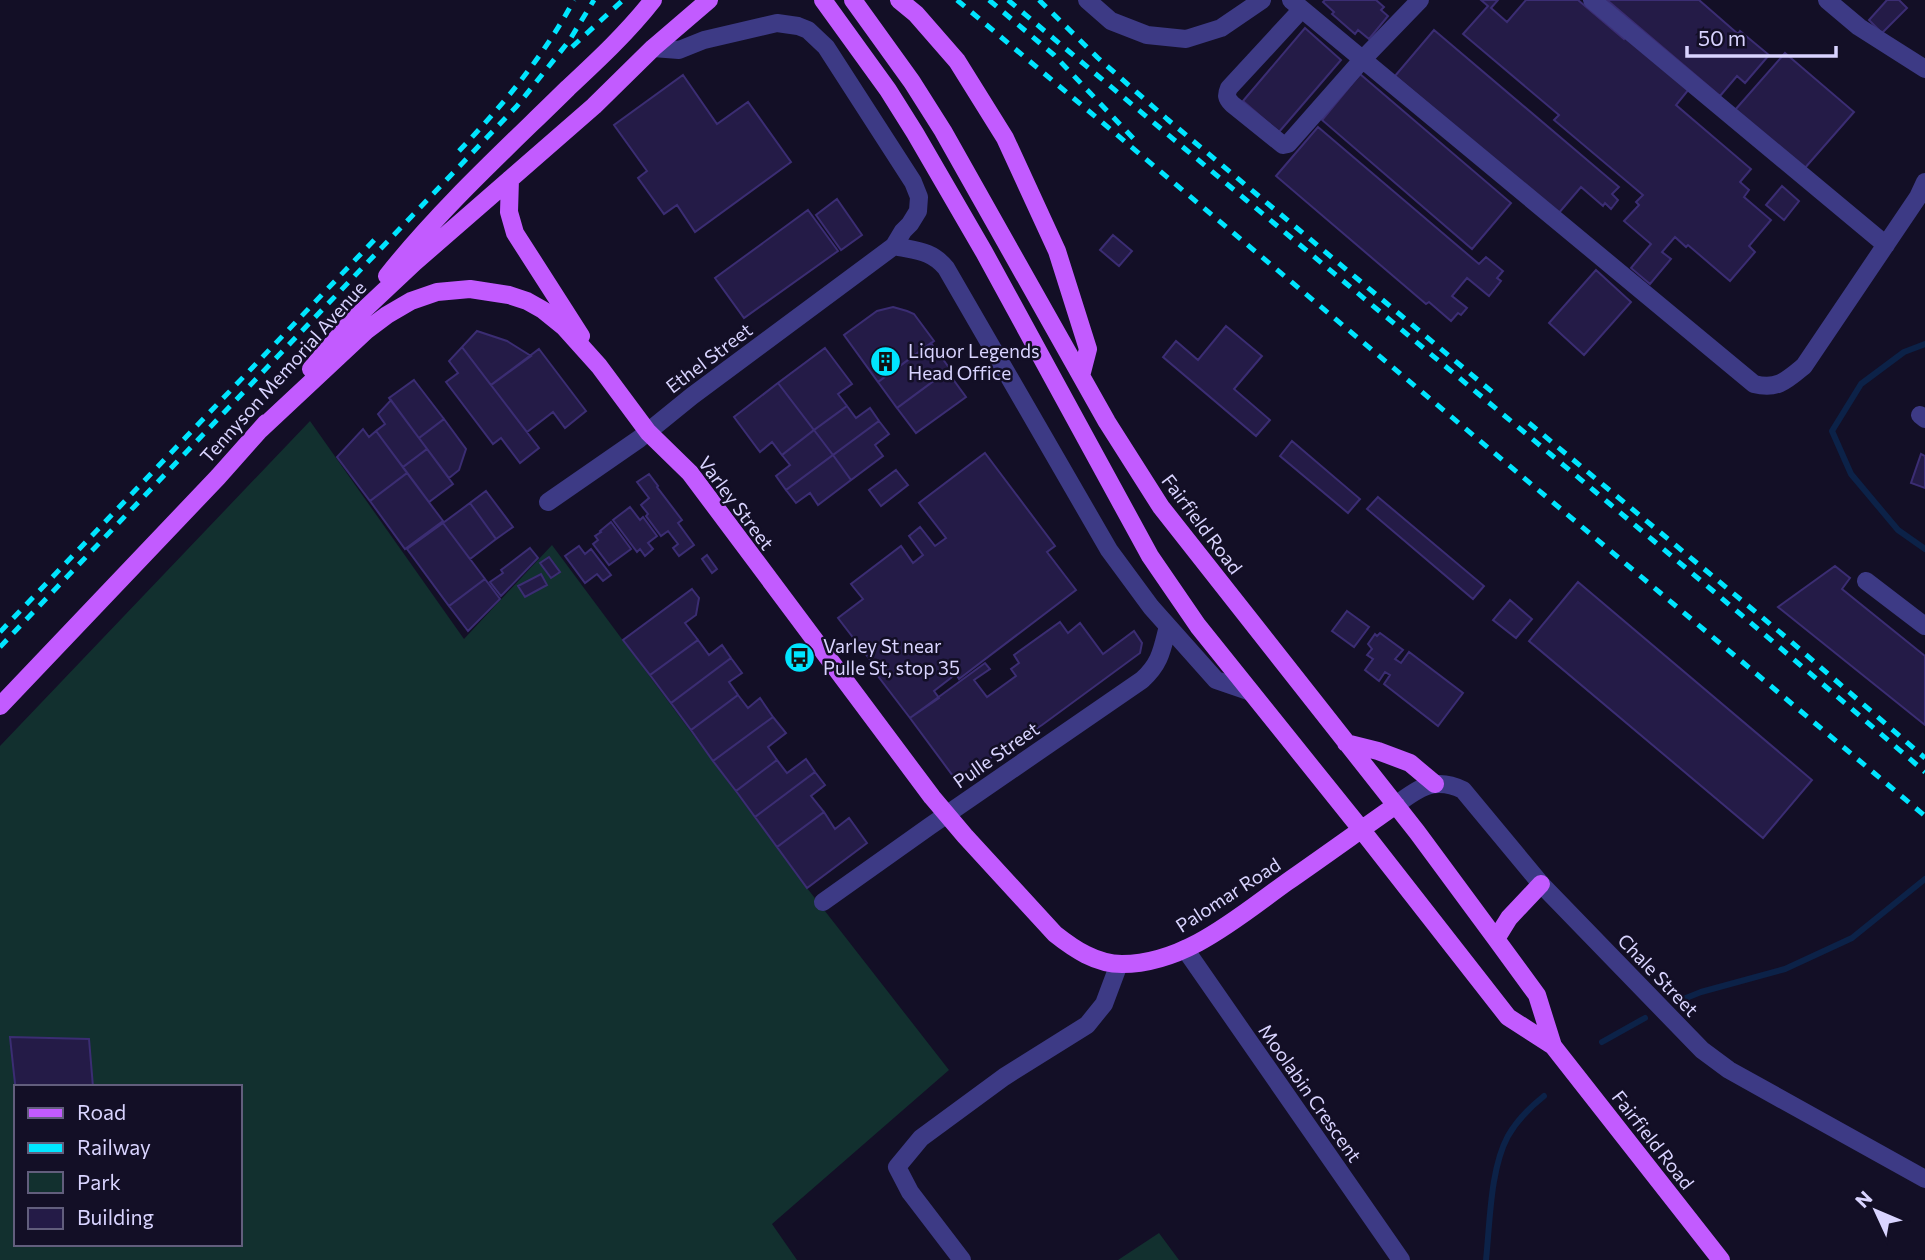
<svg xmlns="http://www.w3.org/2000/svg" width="1925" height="1260" viewBox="0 0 1925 1260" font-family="Commissioner,sans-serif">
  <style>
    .green { fill: #12302f; fill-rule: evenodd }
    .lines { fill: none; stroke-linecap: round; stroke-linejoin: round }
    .stream { stroke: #0c2248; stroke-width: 6 }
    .building { fill: #241b47; stroke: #3b2d73; stroke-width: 2 }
    .minor { stroke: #3d3a85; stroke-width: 18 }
    .major { stroke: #c25bff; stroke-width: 18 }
    .rail { stroke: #00e5ff; stroke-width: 5; stroke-dasharray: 10 9; stroke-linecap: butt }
    .labels { text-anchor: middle; stroke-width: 5; stroke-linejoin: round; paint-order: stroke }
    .poi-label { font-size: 19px; fill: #d9d4ff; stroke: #130f26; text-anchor: start }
    .street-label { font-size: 19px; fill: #d9d4ff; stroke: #130f26 }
  </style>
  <rect width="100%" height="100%" fill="#130f26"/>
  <path class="green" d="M310,421L464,639L552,545L807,888L949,1070L772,1224L797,1260H0V746ZM16,1087H240V1244H16Z
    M1159,1233L1179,1260H1118Z"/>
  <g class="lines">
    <path class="stream" d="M1925,344L1904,352L1861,384L1832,431L1851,474L1898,530L1925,549
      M1676,1002L1701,992L1785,969L1852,938L1925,879
      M1602,1042L1645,1018
      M1486,1260C1490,1223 1490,1169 1508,1136C1517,1120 1529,1108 1544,1096"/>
  </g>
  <path class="building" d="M1325,0H1376L1384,7L1381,10L1388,16L1369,39L1358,30L1355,34L1332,14L1334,12L1323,2Z
    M1481,0H1498L1491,8L1507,22L1526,0H1578L1624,39L1627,35L1689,89L1676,105L1751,169L1740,182L1749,190L1744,197L1771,220L1749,246L1755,252L1730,281L1688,245L1686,247L1675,237L1662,252L1671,259L1650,284L1631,268L1651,244L1624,221L1639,205L1636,202L1643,195L1554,120L1559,115L1463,34L1488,6Z
    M1607,0H1699L1738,34L1740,31L1769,55L1745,83L1737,76L1720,96Z
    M1887,0H1899L1907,8L1882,33L1869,20Z
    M1305,28L1341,60L1279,132L1243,101Z
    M1434,30L1619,187L1612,194L1618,200L1611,209L1605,203L1603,206L1581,187L1558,214L1395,76Z
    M1785,53L1854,112L1804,169L1735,110Z
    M1360,74L1511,203L1472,249L1322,120Z
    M683,75L717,124L748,102L791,162L695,232L677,205L664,214L638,178L647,171L614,125Z
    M1318,127L1479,264L1486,257L1503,271L1497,278L1501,281L1489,296L1467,278L1452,296L1467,308L1461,315L1458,313L1451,321L1429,302L1426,304L1276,176Z
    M1782,186L1799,201L1784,220L1766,205Z
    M837,199L862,235L841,250L816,215Z
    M808,210L838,251L744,318L715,278Z
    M1113,235L1132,251L1119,266L1100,250Z
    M1596,270L1631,302L1584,355L1549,323Z
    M893,307L907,311L914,314L934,341L878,382L844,335L877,311Z
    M1226,326L1262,356L1234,389L1270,420L1256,436L1163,357L1176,341L1198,360Z
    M477,331L507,341L531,356L491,385L462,347Z
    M931,343L950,369L897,408L878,382Z
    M462,347L539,448L520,463L501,438L493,444L446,382L458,373L449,361Z
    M825,348L852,384L838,394L847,406L814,430L778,383Z
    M539,349L586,411L565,428L553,412L527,432L491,385Z
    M947,371L966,397L916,433L897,408Z
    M414,380L444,419L419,438L389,398Z
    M778,383L814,430L782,455L772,442L760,452L734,417Z
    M391,400L427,449L403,467L376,431L385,424L378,414Z
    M847,406L856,418L870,408L879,421L833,455L814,430Z
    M444,419L466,449L459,470L449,478L419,438Z
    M879,421L889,434L875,445L883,456L851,480L833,455Z
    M363,429L369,437L376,431L407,473L370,501L337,457Z
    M814,430L833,455L786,490L776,476L790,465L782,455Z
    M1292,441L1360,499L1348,513L1280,456Z
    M427,449L453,484L429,502L403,467Z
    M985,453L1055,546L1047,552L1076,590L959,679L956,674L934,691L939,698L910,718L871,667L874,665L838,618L863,599L851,584L901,546L913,563L923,555L909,536L920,527L935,546L946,538L919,503Z
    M1921,454L1925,456V488L1911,483Z
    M833,455L851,480L818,505L810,493L796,503L786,490Z
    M896,470L908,485L881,506L869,490Z
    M407,473L443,521L405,549L370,501Z
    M649,474L658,486L657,487L682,520L678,523L694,545L679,556L673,548L678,544L668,531L661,536L646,516L648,514L641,505L649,498L637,482Z
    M486,491L513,527L496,539L470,503Z
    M1378,497L1484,586L1473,599L1367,509Z
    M470,503L496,539L470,559L443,523Z
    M630,507L640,520L643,517L657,536L648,543L653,549L645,556L640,549L637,552L613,520Z
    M611,522L631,549L609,565L593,544L598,540L595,536L601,532L600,531Z
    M443,523L485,579L449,606L407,549Z
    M579,546L585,554L591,549L611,575L603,581L597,574L585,583L565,556Z
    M530,548L538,558L501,596L490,582L503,573L501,570Z
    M707,555L717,569L712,573L702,559Z
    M549,557L560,572L551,578L540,563Z
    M1835,566L1850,578L1842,589L1925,656V725L1778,607Z
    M541,574L547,585L525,597L518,586Z
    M485,579L500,599L468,631L449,606Z
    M1578,582L1812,780L1763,838L1529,641Z
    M692,589L699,598L696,615L685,623L698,640L650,675L623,640Z
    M1510,600L1532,619L1516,638L1493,620Z
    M1347,611L1369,627L1354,647L1332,631Z
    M1060,622L1068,633L1080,623L1103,654L1134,631L1142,643L1140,653L1042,725L1019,740L1017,738L964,778L953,776L910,718L985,663L990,669L974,680L987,697L1016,676L1011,669L1019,663L1014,655Z
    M1380,633L1403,650L1395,659L1401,663L1409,652L1463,693L1438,726L1384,684L1390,675L1385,672L1379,681L1365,670L1373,659L1367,655L1372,649L1368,644L1375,634L1377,636Z
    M698,640L709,655L722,645L731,658L671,703L650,675Z
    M731,658L742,673L729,682L738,695L691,730L671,703Z
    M738,695L748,708L760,698L773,717L713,761L691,730Z
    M773,717L786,733L768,747L777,760L736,791L713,761Z
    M806,759L815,772L755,817L736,791L777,760L787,773Z
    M815,772L825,785L811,796L824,812L777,847L755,817Z
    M824,812L835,829L849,818L867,843L807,888L777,847Z
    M10,1037L89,1039L93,1087H16V1093Z"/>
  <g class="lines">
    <path class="minor" d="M1087,0L1111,21L1147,35L1186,39L1221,28L1262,0
      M1291,0L1754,384C1777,390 1786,381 1804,366L1918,197L1925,182
      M1592,0L1886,245
      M1827,0L1859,27L1925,69
      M1302,9L1229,88C1226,95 1226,98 1232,104L1283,145L1288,144L1362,60L1420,0
      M894,246C916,251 931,250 946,268L1109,550L1151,607L1216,680L1251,692
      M1920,415L1925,419
      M548,502L639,439L692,396L894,246L903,231L910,224L918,211L919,197L913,182L826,47L808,30L798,26L777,23L704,40L679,50L653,48
      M1866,581L1925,626
      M1396,805C1418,788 1435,776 1463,790L1541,884L1702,1050L1729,1070L1925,1179
      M823,902L930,826L1142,680C1161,663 1162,649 1168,626
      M1185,949L1401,1260
      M962,1260L910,1192L897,1167L921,1138L1004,1077L1087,1025L1104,1004L1119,964"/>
    <path class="major" d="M823,0L888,90L915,133L984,252L1150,556L1198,626L1361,829L1508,1017L1553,1046L1721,1260
      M853,0L912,82L943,131L1107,422L1161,507L1417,832L1496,939L1537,995L1553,1046
      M899,0L916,14L957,61L1005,138L1057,251L1088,349L1081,376
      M510,179L509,212L515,233L581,336
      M387,276C441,208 506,149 568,88C598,60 628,32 653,0
      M311,369L350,323L415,262L594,106L653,48L709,0
      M260,430L367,330L387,315L411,301L437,292L470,289L509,295L527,301L543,310L564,327L599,366L648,432L690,473L932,797L965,836L1055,934C1074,949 1096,964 1122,964C1185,964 1238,917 1287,882C1323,857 1359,831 1396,805
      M0,706L218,477L266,423
      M1346,743L1378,751L1410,763L1435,784
      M1496,939L1509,918L1541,884"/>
    <path class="rail" d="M957,0L1925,816
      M989,0L1054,55L1134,139
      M1008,0C1313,258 1623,511 1925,772
      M1039,0L1098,58L1167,119L1497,396
      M572,47L623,0
      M459,151C503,105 544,56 574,0
      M1529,423L1788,639L1925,758
      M0,632L377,237
      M0,647L517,106L569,41L594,0"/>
  </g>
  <defs>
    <symbol id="building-disc" viewBox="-11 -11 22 22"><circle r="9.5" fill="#00e5ff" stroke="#130f26"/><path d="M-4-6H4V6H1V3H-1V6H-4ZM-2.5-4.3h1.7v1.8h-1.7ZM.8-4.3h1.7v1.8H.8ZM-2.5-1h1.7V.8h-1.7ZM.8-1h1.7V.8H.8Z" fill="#111"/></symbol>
    <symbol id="bus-disc" viewBox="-11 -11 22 22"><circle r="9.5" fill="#00e5ff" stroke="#130f26"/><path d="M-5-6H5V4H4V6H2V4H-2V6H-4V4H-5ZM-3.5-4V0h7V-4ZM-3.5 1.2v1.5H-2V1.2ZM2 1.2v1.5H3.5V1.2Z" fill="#111"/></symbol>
  </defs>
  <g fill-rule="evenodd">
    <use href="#building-disc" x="868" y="344" width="35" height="35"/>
    <use href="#bus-disc" x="782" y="640" width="35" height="35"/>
  </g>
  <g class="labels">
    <g class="poi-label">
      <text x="908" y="358">Liquor Legends<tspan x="908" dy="22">Head Office</tspan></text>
      <text x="823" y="653">Varley St near<tspan x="823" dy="22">Pulle St, stop 35</tspan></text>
    </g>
    <g class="street-label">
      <text transform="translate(709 358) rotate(-37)" y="7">Ethel Street</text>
      <text transform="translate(283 372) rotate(-48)" y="7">Tennyson Memorial Avenue</text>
      <text transform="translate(736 503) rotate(53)" y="7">Varley Street</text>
      <text transform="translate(1202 524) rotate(53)" y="7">Fairfield Road</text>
      <text transform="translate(996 755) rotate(-35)" y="7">Pulle Street</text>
      <text transform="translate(1228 895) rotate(-33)" y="7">Palomar Road</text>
      <text transform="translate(1658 975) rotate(46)" y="7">Chale Street</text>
      <text transform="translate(1310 1093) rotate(55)" y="7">Moolabin Crescent</text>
      <text transform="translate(1653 1140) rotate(52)" y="7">Fairfield Road</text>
    </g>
  </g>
  <rect x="14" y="1085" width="228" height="161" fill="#130f26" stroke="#625e7d" stroke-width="2"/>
  <rect x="28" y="1108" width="35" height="10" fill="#c25bff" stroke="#625e7d" stroke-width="2"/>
  <text x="77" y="1120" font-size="21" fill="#d9d4ff">Road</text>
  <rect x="28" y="1143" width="35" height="10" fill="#00e5ff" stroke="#625e7d" stroke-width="2"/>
  <text x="77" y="1155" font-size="21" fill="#d9d4ff">Railway</text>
  <rect x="28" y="1172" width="35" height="21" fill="#12302f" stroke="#625e7d" stroke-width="2"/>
  <text x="77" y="1190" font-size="21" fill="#d9d4ff">Park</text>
  <rect x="28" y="1208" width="35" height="21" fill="#241b47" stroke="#625e7d" stroke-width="2"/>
  <text x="77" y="1225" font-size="21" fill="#d9d4ff">Building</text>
  <g transform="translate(1876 1211) rotate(314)" stroke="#130f26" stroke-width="5" paint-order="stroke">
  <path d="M0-5L12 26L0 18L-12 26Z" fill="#d9d4ff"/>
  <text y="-10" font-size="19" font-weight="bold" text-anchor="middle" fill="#d9d4ff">N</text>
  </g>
  <path d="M1687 46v10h149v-10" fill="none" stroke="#d9d4ff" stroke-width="3.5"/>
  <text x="1698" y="46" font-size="21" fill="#d9d4ff" stroke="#130f26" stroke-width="5" paint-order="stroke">50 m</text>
</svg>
